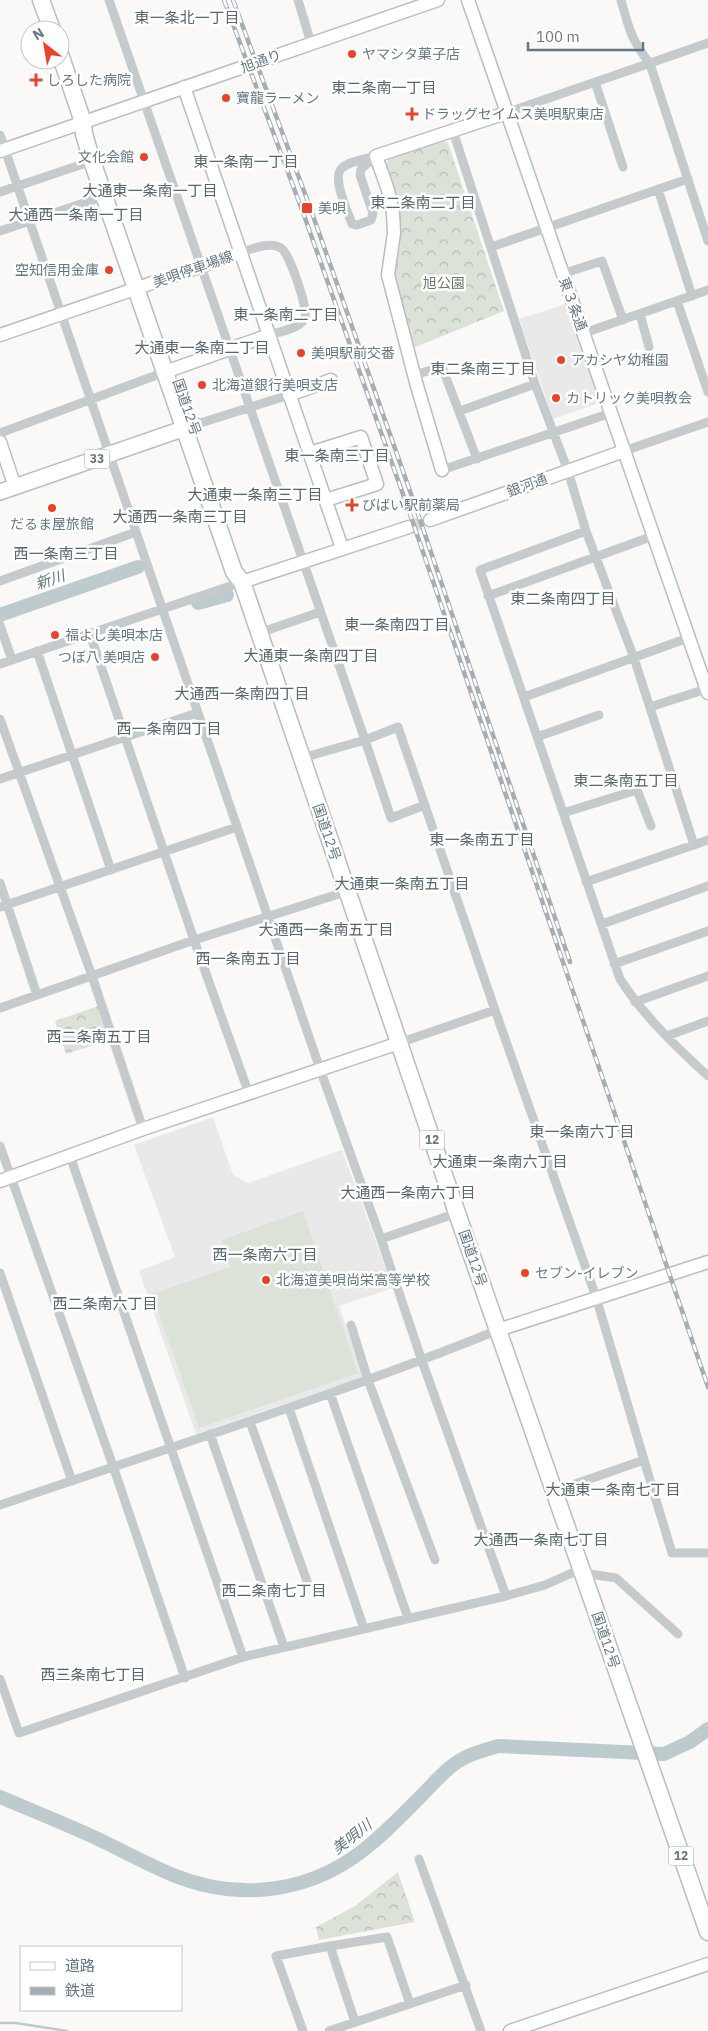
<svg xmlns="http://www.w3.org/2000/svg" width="708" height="2031" viewBox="0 0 708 2031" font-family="'IBM Plex Sans','Noto Sans JP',sans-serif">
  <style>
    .built { fill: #e8e9e8 }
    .forest { fill: url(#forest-crowns) }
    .pitch { fill: #dce2d8 }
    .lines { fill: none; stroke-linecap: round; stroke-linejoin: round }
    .stream { stroke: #bdcbce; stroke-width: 2.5 }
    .river { stroke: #bdcbce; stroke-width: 14 }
    .secondary-tunnel { stroke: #d4d9da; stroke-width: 12; stroke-dasharray: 12 6; stroke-linecap: butt }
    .secondary-casing { stroke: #b8bec2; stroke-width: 15 }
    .primary-casing { stroke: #b9bec1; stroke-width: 18 }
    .highway-casing { stroke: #b8bdc0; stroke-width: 19 }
    .street { stroke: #c5cbcd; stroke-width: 9 }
    .secondary { stroke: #fff; stroke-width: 12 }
    .primary { stroke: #fff; stroke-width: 15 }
    .highway { stroke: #fff; stroke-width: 16 }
    .rail-casing { stroke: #a6aeb3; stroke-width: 4.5 }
    .rail { stroke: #fff; stroke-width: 2.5; stroke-dasharray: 8; stroke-linecap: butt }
    .poi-dot { fill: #e94428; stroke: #fff; stroke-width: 2 }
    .labels { text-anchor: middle; stroke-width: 5; stroke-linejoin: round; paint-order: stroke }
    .shield { fill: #fff; stroke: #92a0a8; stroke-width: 1 }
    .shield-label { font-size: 12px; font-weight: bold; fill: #647883 }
    .poi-label { font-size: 14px; fill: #647883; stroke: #fff; text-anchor: start }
    .street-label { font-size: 14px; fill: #647883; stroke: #fff }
    .park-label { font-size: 14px; fill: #697a63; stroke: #fff }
    .neighbourhood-label { font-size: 15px; fill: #56666e; stroke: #fff }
    .water-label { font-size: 15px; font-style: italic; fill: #5e777d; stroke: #fff }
  </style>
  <defs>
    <pattern id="forest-crowns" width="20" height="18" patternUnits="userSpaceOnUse" patternTransform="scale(1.25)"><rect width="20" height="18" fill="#dce2d8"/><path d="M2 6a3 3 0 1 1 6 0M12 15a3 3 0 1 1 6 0" fill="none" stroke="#b6bcb5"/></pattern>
  </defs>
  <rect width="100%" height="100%" fill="#faf9f7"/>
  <path class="built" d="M569,303L602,402L553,419L519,319Z
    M213,1117L233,1175L248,1183L342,1150L393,1288L339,1306L364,1377L196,1434L139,1271L175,1257L134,1145Z"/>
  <path class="forest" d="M442,141L448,143L504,311L413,348L394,278L399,210L395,191L385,166L389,159Z
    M98,1006L110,1040L66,1054L55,1021Z
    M398,1872L415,1922L319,1940L316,1927L355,1906Z"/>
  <path class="pitch" d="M303,1211L358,1373L199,1428L152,1294L230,1267L222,1240Z"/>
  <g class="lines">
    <path class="stream" d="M0,2023H16L67,2031"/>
    <path class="river" d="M198,603L227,595
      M0,615L138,567
      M0,1797C33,1811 66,1824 98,1839C123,1851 147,1864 173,1875C242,1903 315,1892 371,1844C390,1828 406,1811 423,1794C436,1781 449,1765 466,1757C476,1752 488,1749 498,1746L664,1754L690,1742L708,1729"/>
    <path class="secondary-tunnel" d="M409,527L430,520"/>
    <defs>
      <path id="secondary" d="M468,0L708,693
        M184,87L342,548
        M0,151L438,0
        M0,335L240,253
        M165,372L269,335
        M289,395L331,380
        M0,442L15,487
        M310,453L361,437L377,484L326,500
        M442,470L417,386L388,275L394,233L393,213L388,190L376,156L506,113
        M430,520L624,451
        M242,582L409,527
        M0,1181L143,1129L399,1043
        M498,1330L708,1262
        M510,2031L708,1964"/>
      <path id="primary" d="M0,492L194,425"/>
      <path id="highway" d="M41,0L52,30
        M60,54L83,122L84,134L92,161L234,572L242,582L457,1213L708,1932"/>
    </defs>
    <use href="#secondary" class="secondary-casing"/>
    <use href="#primary" class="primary-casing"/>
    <use href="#highway" class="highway-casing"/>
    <path class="street" d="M109,0L365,740L398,727L495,1010L596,1297L644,1460L555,1491
      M298,0L311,43
      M621,0C629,29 631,39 650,64L708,241
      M595,82L623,167
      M506,113L708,43
      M453,131L535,384L568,471L586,531L634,658L694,845
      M0,135L320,1069L381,1239L422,1361L506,1596
      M376,156L361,169L360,175L373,213L371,220L357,225L352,224C348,212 331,177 342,168C349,161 366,159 376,156Z
      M658,189L692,296
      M0,192L92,161
      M0,231L105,196
      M491,247L688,179
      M240,253C252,249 269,241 281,248C289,252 308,308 305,317C305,318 302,322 301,323C294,330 278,332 269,335
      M562,274L602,261L623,320
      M677,301L708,392
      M640,314L649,347
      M584,333L708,290
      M414,375L442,367L477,459
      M460,411L535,384
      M194,425L289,395
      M0,433L165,372
      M624,451L708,422
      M442,470L611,413
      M586,531L480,570L620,979C644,1016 676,1047 708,1076
      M0,581L136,532
      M488,596L653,536
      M0,625L12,660
      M259,633L320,612
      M90,634L194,940L249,1094
      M37,651L111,870
      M0,664L242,582
      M524,697L688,638
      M650,707L706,689
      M0,719L92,976L143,1129
      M537,737L599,715
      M302,758L365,740L391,818L425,805
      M0,779L197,713
      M563,813L637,790L651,826
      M586,882L708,840
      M0,883L37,995
      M0,907L237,827
      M602,924L708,886
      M614,964L708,931
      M635,1002L708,976
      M0,1008L194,940L348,891
      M667,1036L708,1021
      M399,1043L495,1010
      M0,1146L113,1466L185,1678
      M70,1156L243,1657
      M381,1239L457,1213
      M0,1273L72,1481
      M351,1325L368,1380L435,1560
      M330,1393L408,1618
      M289,1408L364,1629
      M250,1422L308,1584
      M210,1434L284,1647
      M644,1460L672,1553H708
      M0,1505C167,1448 335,1396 498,1330
      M583,1573L616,1578L678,1634
      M0,1679L19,1733L243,1657L506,1596L545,1585L581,1569
      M419,1859L481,2031
      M355,2022L330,1946L387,1937L410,2004
      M303,2031L276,1956L330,1946
      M329,2031L466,1985"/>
    <use href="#secondary" class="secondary"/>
    <use href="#primary" class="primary"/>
    <use href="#highway" class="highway"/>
    <defs>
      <path id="rail" d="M224,0L305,218L410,514L708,1387
        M233,0L311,210L417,511L570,962"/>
    </defs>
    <use href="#rail" class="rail-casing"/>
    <use href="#rail" class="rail"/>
  </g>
  <g class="poi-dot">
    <circle cx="352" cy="54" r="5"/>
    <path d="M33.5 72.5h5v5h5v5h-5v5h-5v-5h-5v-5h5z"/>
    <circle cx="226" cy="98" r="5"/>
    <path d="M409.5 106.5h5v5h5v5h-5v5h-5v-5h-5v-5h5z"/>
    <circle cx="144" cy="157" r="5"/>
    <rect x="301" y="202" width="12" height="12" rx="2.5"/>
    <circle cx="109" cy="270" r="5"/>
    <circle cx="301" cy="353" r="5"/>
    <circle cx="561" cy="360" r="5"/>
    <circle cx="202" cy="385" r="5"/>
    <circle cx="556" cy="398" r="5"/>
    <path d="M349.5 497.5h5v5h5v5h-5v5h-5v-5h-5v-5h5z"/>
    <circle cx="52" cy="508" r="5"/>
    <circle cx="55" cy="635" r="5"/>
    <circle cx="155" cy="657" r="5"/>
    <circle cx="525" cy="1273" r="5"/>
    <circle cx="266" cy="1280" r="5"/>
  </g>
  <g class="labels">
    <g class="shield">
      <rect x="84.5" y="449.5" width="25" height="19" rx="4"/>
      <rect x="419.5" y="1130.5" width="25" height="19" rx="4"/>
      <rect x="668.5" y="1846.5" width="25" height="19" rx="4"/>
    </g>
    <g class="shield-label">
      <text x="97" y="463">33</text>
      <text x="432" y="1144">12</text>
      <text x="681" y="1860">12</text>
    </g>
    <g class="poi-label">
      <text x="362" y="59">ヤマシタ菓子店</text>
      <text x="47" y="85">しろした病院</text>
      <text x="236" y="103">寶龍ラーメン</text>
      <text x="422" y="119">ドラッグセイムス美唄駅東店</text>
      <text x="134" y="162" text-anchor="end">文化会館</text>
      <text x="318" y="213">美唄</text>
      <text x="99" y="275" text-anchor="end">空知信用金庫</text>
      <text x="311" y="358">美唄駅前交番</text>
      <text x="571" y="365">アカシヤ幼稚園</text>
      <text x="212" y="390">北海道銀行美唄支店</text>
      <text x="566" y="403">カトリック美唄教会</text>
      <text x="362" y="510">びばい駅前薬局</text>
      <text x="52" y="529" text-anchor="middle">だるま屋旅館</text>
      <text x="65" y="640">福よし美唄本店</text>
      <text x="145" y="662" text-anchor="end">つぼ八 美唄店</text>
      <text x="535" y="1278">セブン-イレブン</text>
      <text x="276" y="1285">北海道美唄尚栄高等学校</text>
    </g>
    <g class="street-label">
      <text transform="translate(261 61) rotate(-20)" y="5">旭通り</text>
      <text transform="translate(193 269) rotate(-19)" y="5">美唄停車場線</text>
      <text transform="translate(573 304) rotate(70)" y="5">東３条通</text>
      <text transform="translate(187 407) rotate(71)" y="5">国道12号</text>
      <text transform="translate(527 485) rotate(-20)" y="5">銀河通</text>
      <text transform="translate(327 832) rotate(71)" y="5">国道12号</text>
      <text transform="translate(473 1258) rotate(71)" y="5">国道12号</text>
      <text transform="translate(606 1640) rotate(71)" y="5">国道12号</text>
    </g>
    <g class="park-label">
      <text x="444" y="288">旭公園</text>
    </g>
    <g class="neighbourhood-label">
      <text x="187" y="23">東一条北一丁目</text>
      <text x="384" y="93">東二条南一丁目</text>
      <text x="246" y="167">東一条南一丁目</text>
      <text x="150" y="196">大通東一条南一丁目</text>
      <text x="423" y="208">東二条南二丁目</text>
      <text x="76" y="220">大通西一条南一丁目</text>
      <text x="286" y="320">東一条南二丁目</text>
      <text x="202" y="353">大通東一条南二丁目</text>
      <text x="483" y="374">東二条南三丁目</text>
      <text x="337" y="461">東一条南三丁目</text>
      <text x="255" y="500">大通東一条南三丁目</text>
      <text x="180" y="522">大通西一条南三丁目</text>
      <text x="66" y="559">西一条南三丁目</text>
      <text x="563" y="604">東二条南四丁目</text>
      <text x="397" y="630">東一条南四丁目</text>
      <text x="311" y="661">大通東一条南四丁目</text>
      <text x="242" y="699">大通西一条南四丁目</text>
      <text x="169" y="734">西一条南四丁目</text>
      <text x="626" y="786">東二条南五丁目</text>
      <text x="482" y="845">東一条南五丁目</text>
      <text x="402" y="889">大通東一条南五丁目</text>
      <text x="326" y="935">大通西一条南五丁目</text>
      <text x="248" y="964">西一条南五丁目</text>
      <text x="99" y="1042">西二条南五丁目</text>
      <text x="582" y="1137">東一条南六丁目</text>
      <text x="500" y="1167">大通東一条南六丁目</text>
      <text x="408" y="1198">大通西一条南六丁目</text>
      <text x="265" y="1260">西一条南六丁目</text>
      <text x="105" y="1309">西二条南六丁目</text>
      <text x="613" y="1495">大通東一条南七丁目</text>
      <text x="541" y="1545">大通西一条南七丁目</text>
      <text x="274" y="1596">西二条南七丁目</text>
      <text x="93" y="1680">西三条南七丁目</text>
    </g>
    <g class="water-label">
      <text transform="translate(50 580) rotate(-19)" y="5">新川</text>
      <text transform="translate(352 1837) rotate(-38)" y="5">美唄川</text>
    </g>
  </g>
  <rect x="20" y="1946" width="162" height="65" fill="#ffffff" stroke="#c1c9cd"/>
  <rect x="30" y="1962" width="25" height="8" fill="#ffffff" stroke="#c1c9cd"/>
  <text x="65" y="1971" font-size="15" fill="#647883">道路</text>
  <rect x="30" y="1987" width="25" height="8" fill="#a6aeb3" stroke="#c1c9cd"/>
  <text x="65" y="1996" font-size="15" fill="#647883">鉄道</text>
  <g transform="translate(45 45) rotate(329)"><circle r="24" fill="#ffffff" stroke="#c1c9cd"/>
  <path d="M0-4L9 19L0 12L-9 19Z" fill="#e94428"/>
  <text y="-8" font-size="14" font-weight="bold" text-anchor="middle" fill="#647883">N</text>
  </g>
  <path d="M528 42v8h115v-8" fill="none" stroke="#647883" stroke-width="2.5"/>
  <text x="536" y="42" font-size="15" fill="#647883" stroke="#ffffff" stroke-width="4" paint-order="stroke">100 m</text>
</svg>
